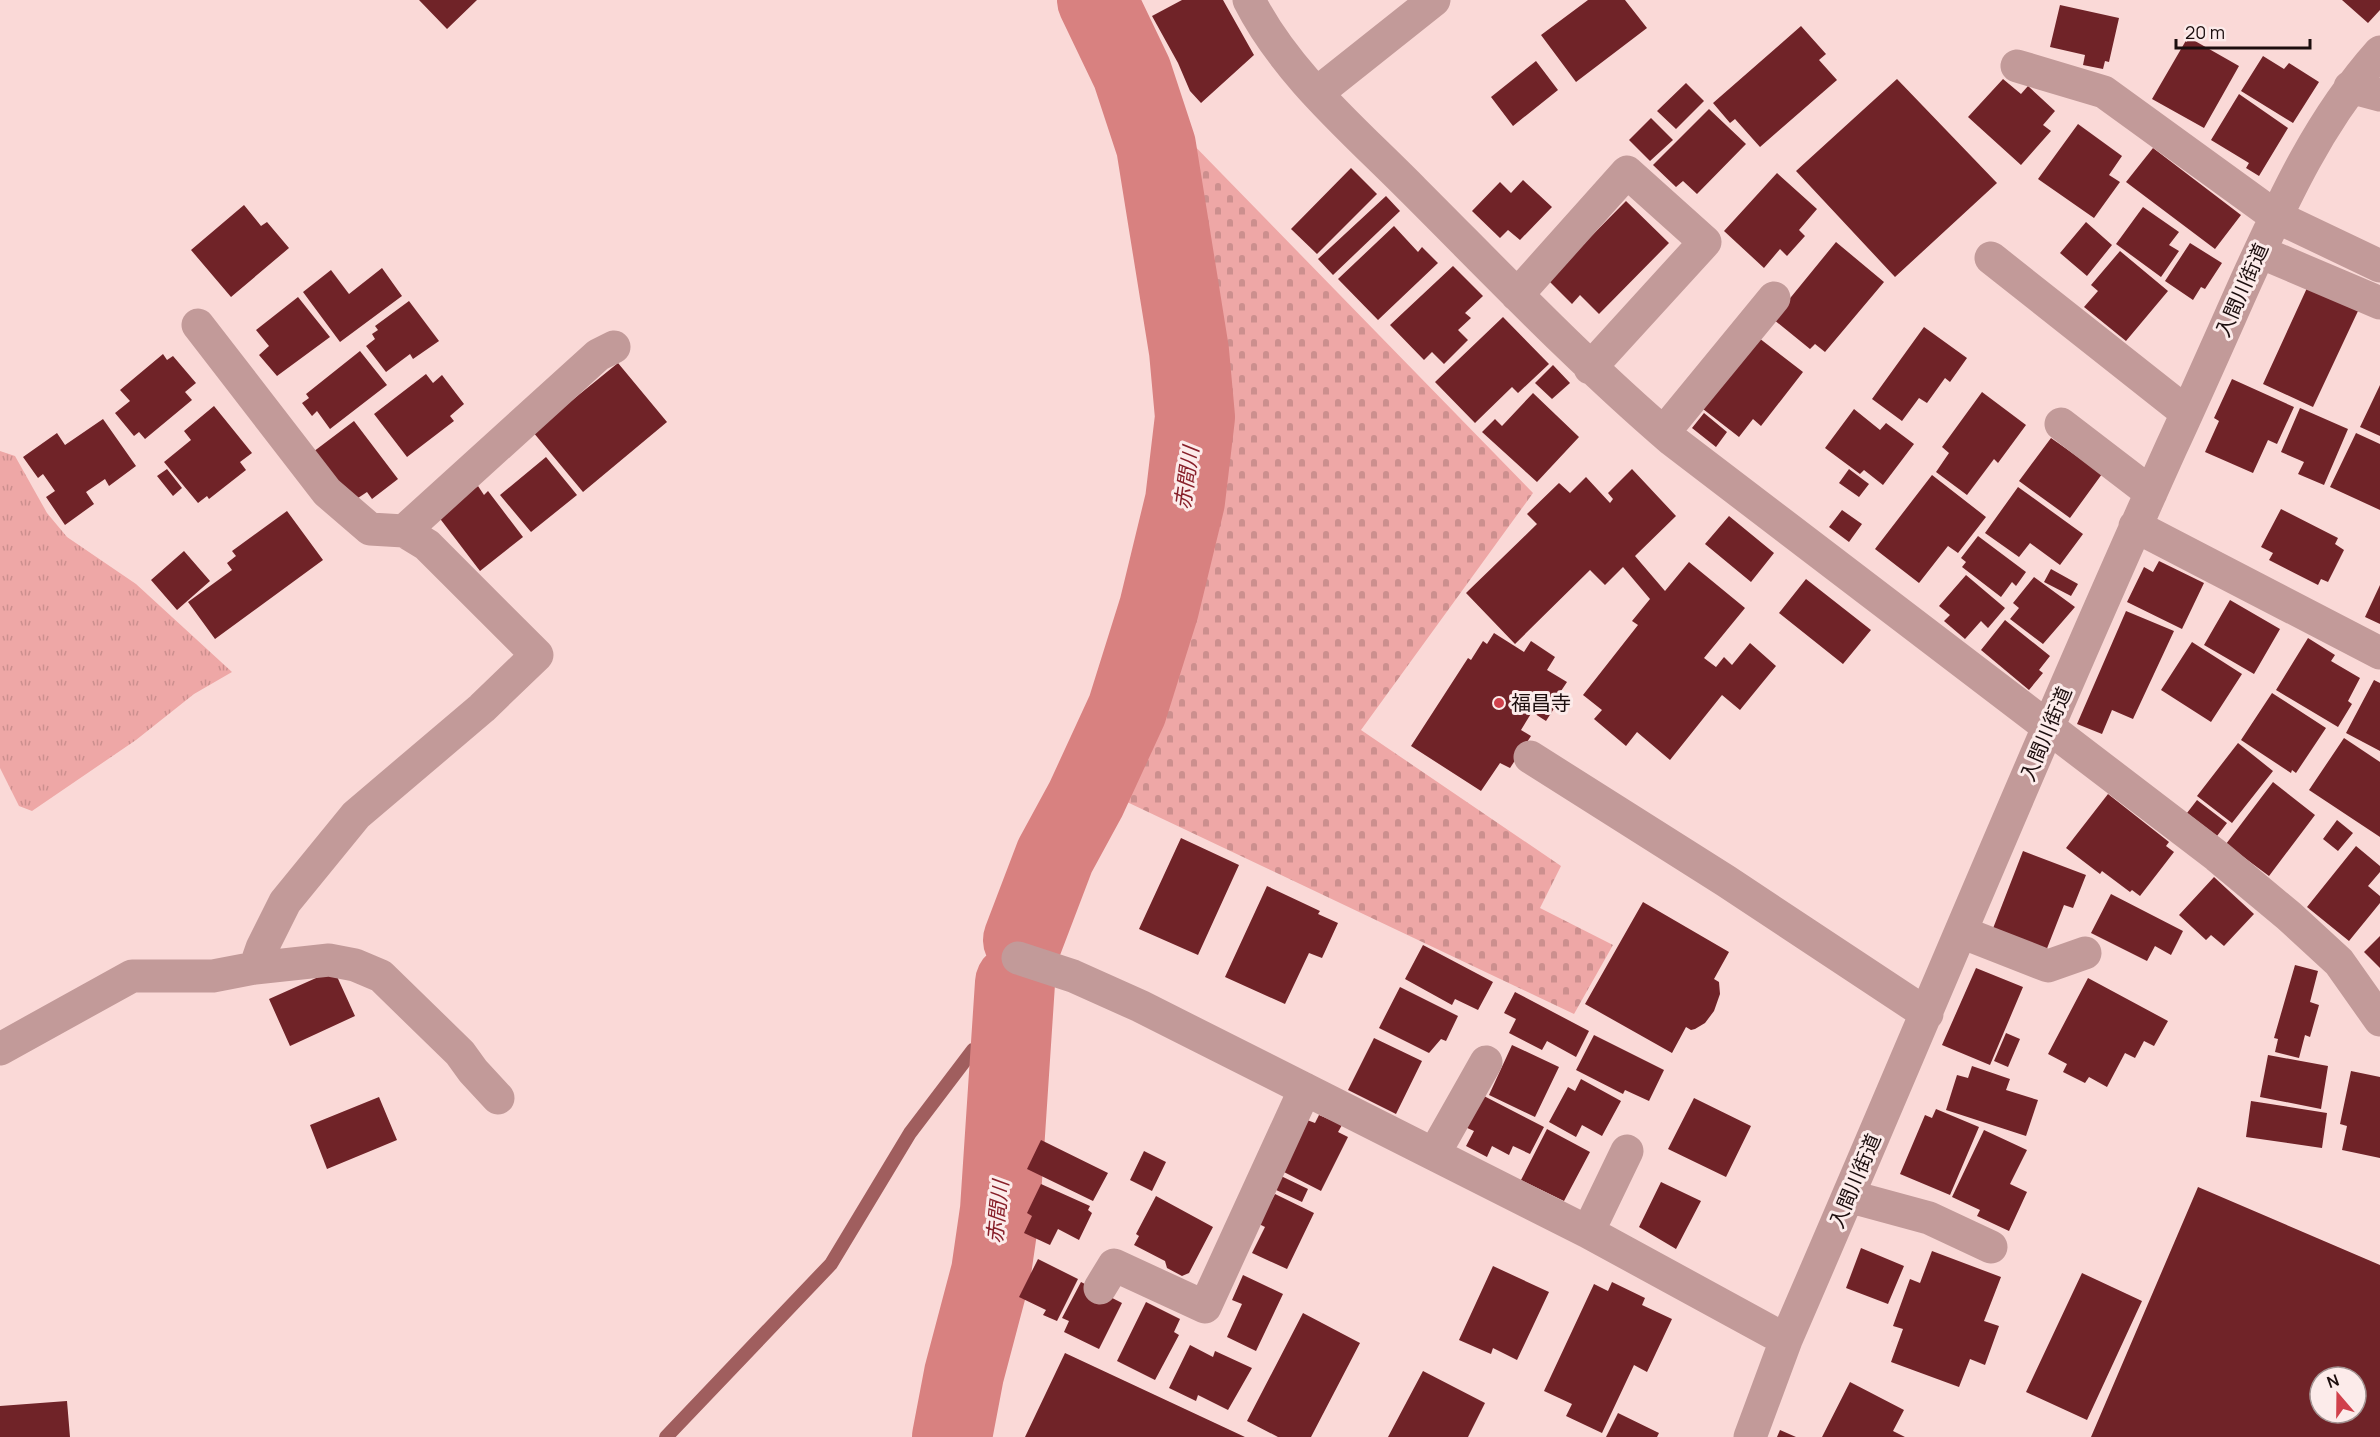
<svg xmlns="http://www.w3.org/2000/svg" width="2380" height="1437" viewBox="0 0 2380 1437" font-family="Manrope,'Noto Sans JP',sans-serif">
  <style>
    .grass { fill: url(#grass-tufts) }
    .cemetery { fill: url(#cemetery-stones) }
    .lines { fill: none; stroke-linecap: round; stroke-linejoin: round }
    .stream { stroke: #a05e5e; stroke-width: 14 }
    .river { stroke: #d88180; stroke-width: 80 }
    .building { fill: #702328; fill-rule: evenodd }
    .minor { stroke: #c29a99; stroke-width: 33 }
    .poi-dot { fill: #d0404b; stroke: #fcebea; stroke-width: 2 }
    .labels { text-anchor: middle; stroke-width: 6; stroke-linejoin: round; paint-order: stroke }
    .street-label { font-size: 20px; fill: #1c0e0e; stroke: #fcebea }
    .poi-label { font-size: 20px; fill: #1c0e0e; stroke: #fcebea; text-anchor: start }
    .water-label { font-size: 21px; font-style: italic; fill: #88202a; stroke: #fcebea }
  </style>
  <defs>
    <pattern id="grass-tufts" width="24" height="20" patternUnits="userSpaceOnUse" patternTransform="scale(1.5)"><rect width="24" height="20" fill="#eea7a6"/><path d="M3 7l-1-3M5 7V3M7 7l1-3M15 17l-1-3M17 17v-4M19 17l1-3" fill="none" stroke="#cc8f8e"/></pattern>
    <pattern id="cemetery-stones" width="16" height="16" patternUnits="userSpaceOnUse" patternTransform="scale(1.5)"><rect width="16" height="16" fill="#eea7a6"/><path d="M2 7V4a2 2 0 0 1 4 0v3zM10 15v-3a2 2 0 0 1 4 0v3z" fill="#cc8f8e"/></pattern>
  </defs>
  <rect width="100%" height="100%" fill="#fad9d7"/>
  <path class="grass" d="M0,451L15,456L47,513L67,537L136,584L232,672L194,694L136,740L32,811L19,806L0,768Z"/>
  <path class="cemetery" d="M1181,132L1533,493L1361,730L1561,866L1540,908L1613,945L1574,1014L1108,793L1127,758L1169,664L1182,584L1209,463L1200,269L1187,199L1169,142Z"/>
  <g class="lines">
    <path class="stream" d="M666,1437L831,1264L910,1133L973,1050"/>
    <path class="river" d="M1023,940L1055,856L1086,799L1127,710L1159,608L1185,501L1195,417L1189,351L1156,146L1132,73L1097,0
      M952,1437L964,1374L991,1272L1000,1210L1015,983"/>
  </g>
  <path class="building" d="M419,0H477L447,29Z
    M1182,0H1223L1254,55L1201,103L1190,91L1178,63L1152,16Z
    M1588,0H1625L1647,28L1576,82L1541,35Z
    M2342,0H2380V10L2368,23Z
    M2060,5L2119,18L2109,62L2105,61L2103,69L2083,65L2085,55L2050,47Z
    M1801,26L1826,54L1819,60L1837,80L1760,147L1735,119L1730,123L1713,103Z
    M2188,37L2239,66L2204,128L2152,99Z
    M2263,56L2284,69L2289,63L2319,82L2293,123L2241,91Z
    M1536,61L1558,90L1513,126L1491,97Z
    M1897,79L1997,183L1895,277L1796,171Z
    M2003,79L2021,94L2028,86L2055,111L2043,125L2051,131L2021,165L1968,117Z
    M1686,83L1704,101L1676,129L1657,111Z
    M2239,94L2288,128L2259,176L2246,168L2249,163L2211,140Z
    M1709,109L1746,144L1697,194L1683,181L1676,187L1653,165Z
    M1651,118L1673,140L1650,161L1629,140Z
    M2078,124L2122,156L2109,175L2120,182L2094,218L2038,179Z
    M2153,148L2241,215L2215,249L2126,182Z
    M1351,168L1377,194L1317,254L1291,229Z
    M1777,173L1817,209L1799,230L1805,236L1787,256L1780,249L1764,268L1724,231Z
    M1523,180L1552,207L1520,240L1508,230L1500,238L1472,211L1500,182L1511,193Z
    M1386,196L1400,211L1333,275L1318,259Z
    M1626,201L1669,243L1599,314L1580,295L1572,304L1548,280Z
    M244,205L261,226L267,222L289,248L231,297L191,250Z
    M2143,207L2179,232L2169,245L2179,251L2161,277L2116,244Z
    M2086,222L2112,245L2087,276L2060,253Z
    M1394,226L1418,252L1422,247L1438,263L1378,320L1338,279Z
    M1836,242L1884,282L1825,352L1815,344L1810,349L1773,319Z
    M2190,243L2222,263L2205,289L2201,287L2193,300L2165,281Z
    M2120,251L2168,291L2126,341L2084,307L2098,291L2091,285Z
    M1453,266L1483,296L1465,313L1471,318L1458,330L1468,340L1444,364L1432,352L1424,360L1390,325Z
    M382,268L402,296L340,342L303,292L331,270L349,294Z
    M2307,288L2358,311L2313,407L2263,384Z
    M298,297L330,337L277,376L259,355L269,346L256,330Z
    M409,301L439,341L413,359L410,354L386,372L366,346L375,339L372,334L378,330L375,326Z
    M1503,317L1549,364L1518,393L1512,387L1475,423L1435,382Z
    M1924,327L1967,358L1950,382L1945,378L1927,403L1919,398L1902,421L1872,399Z
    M1759,338L1803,372L1761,426L1753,419L1739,437L1703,409Z
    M360,351L387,385L330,429L317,411L312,416L302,403L309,398L306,394Z
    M163,354L167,360L173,356L196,383L185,392L192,400L145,439L139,432L134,436L115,413L130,401L120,390Z
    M618,363L667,422L583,492L533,432Z
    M1553,365L1570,383L1552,399L1535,383Z
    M426,374L433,383L442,375L464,404L450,416L454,421L407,457L374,414Z
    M2232,379L2294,407L2277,444L2268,440L2253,473L2205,452L2219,421L2214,418Z
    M2380,385V436L2360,427Z
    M1982,392L2026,425L1998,463L1994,459L1967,495L1936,472L1949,453L1942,447Z
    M1533,393L1579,437L1537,482L1482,432L1495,419L1502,426Z
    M214,406L252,453L240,462L246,470L209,499L207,496L198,503L164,462L191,440L184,431Z
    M2300,408L2348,429L2324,485L2298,474L2304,462L2281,452Z
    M1854,409L1880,430L1886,423L1914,444L1883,485L1864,470L1860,474L1825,448Z
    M1704,413L1727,432L1716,447L1692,428Z
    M103,419L136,466L109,486L105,479L86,492L94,504L65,525L46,497L55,491L43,474L38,478L23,457L57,433L65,445Z
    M354,421L398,479L372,499L367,492L355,500L313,452Z
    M2356,433L2380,444V510L2330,487Z
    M2051,438L2102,474L2070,518L2019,481Z
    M546,457L577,495L531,532L500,495Z
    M167,469L182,488L173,496L157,476Z
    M1632,469L1676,516L1635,556L1665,591L1689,562L1745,608L1704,658L1716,667L1724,657L1732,665L1750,643L1776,666L1740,710L1722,695L1670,760L1637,732L1626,746L1594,719L1602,710L1583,695L1638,625L1632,621L1650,599L1623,567L1605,585L1590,570L1515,644L1466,593L1537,524L1527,514L1559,483L1570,493L1586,477L1610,503L1613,499L1608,493Z
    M1849,469L1869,484L1859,497L1839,483Z
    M1932,475L1986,517L1958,553L1948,546L1919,583L1875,549Z
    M478,486L484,495L488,491L523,537L480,571L438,516Z
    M2018,487L2083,534L2060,565L2030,543L2019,557L1985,533Z
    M2281,509L2338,538L2335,544L2344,550L2328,582L2321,579L2318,585L2269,560L2273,553L2261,547Z
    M1842,510L1862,524L1849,542L1829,527Z
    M287,511L323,560L215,639L188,602L232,570L227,563L236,556L232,551Z
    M1729,516L1774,553L1751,582L1705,544Z
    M1978,536L2026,572L2016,586L2012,582L2001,597L1962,567L1966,562L1961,558Z
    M184,551L210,581L177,610L151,580Z
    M2159,561L2204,583L2182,629L2127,602L2144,567L2153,572Z
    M2051,569L2078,584L2071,596L2044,582Z
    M1966,575L2005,608L1988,628L1981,621L1965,639L1944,621L1950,615L1939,606Z
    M2034,577L2075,607L2043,644L2010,619L2019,608L2013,603Z
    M1806,579L1871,630L1843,664L1779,613Z
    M2380,585V624L2365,617Z
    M2230,600L2280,629L2254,674L2204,645Z
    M2126,611L2174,631L2133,719L2112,710L2102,734L2077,724Z
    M2005,620L2050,656L2039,670L2043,673L2029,690L1981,650Z
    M1494,633L1524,652L1531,641L1555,657L1547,670L1567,682L1561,691L1564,693L1546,721L1532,712L1521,730L1531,736L1510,768L1500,763L1481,791L1411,746L1468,658L1471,660L1483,641L1487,644Z
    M2308,638L2335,655L2331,661L2360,678L2348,701L2352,704L2338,727L2276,690Z
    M2192,642L2242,674L2211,722L2161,690Z
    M2374,680L2380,683V751L2346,733Z
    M2272,693L2326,728L2296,773L2292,770L2291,773L2241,740Z
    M2344,738L2380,762V837L2309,790Z
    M2238,743L2273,771L2232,823L2197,796Z
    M2273,782L2315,815L2269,876L2226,844Z
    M2108,794L2169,842L2166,846L2174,852L2140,896L2132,890L2130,892L2102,871L2100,874L2066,848Z
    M2197,800L2227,823L2217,836L2187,813Z
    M2337,820L2353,833L2338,851L2323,839Z
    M1181,838L1239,865L1198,955L1139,929Z
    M2356,846L2380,866V872L2368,886L2380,896V903L2349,941L2307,907Z
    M2023,851L2086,875L2073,908L2064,905L2046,951L1992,931Z
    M2214,877L2254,914L2224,946L2211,935L2206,940L2179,915Z
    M1267,886L1320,911L1318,914L1338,923L1322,958L1309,953L1285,1004L1225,977Z
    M2111,894L2183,931L2171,955L2155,946L2147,961L2091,933Z
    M1643,902L1729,952L1714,979L1719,982L1720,994L1714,1011L1705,1023L1695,1029L1691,1030L1686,1027L1672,1053L1585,1004Z
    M2380,936V968L2364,952Z
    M1423,945L1493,982L1478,1010L1455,999L1452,1005L1405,979Z
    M2295,965L2318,971L2310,1002L2319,1005L2310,1037L2305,1035L2299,1058L2275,1052L2278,1039L2274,1038Z
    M1976,968L2023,987L1990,1065L1942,1045Z
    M334,970L355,1016L290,1046L269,999Z
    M2088,978L2168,1021L2154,1046L2144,1041L2135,1058L2125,1053L2107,1087L2089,1077L2085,1083L2063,1072L2067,1064L2048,1054Z
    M1400,987L1458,1016L1446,1041L1441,1039L1429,1053L1379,1028Z
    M1515,992L1589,1031L1576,1057L1547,1041L1542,1050L1509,1033L1516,1019L1504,1013Z
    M2006,1033L2020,1039L2008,1067L1994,1061Z
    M1594,1035L1664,1070L1649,1101L1625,1090L1623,1094L1576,1070Z
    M1374,1038L1422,1061L1396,1114L1348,1090Z
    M1512,1045L1559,1067L1535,1117L1489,1095Z
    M2268,1055L2328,1066L2321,1109L2260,1097Z
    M1972,1066L2010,1079L2006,1090L2038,1100L2026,1136L1946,1110L1957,1075L1968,1078Z
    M2351,1071L2380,1077V1158L2342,1150L2347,1126L2340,1124Z
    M1581,1079L1621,1101L1602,1136L1582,1125L1576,1137L1549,1122L1568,1087L1575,1091Z
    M1482,1095L1544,1127L1530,1154L1513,1146L1509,1155L1492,1146L1487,1157L1466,1146L1474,1131L1465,1127Z
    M379,1097L397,1140L327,1169L310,1125Z
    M1694,1098L1751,1126L1726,1177L1668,1149Z
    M2251,1101L2327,1113L2322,1148L2246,1137Z
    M1936,1109L1979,1127L1950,1195L1900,1174L1925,1115L1932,1118Z
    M1319,1115L1342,1125L1338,1132L1348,1137L1321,1191L1282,1171L1307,1120L1315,1123Z
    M1547,1129L1590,1152L1564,1201L1521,1180Z
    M1984,1130L2027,1150L2010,1184L2027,1192L2009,1231L1977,1216L1980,1210L1952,1197Z
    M1041,1140L1108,1173L1093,1201L1027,1169Z
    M1144,1151L1166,1162L1152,1191L1130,1180Z
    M1281,1176L1308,1189L1302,1202L1274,1189Z
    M1661,1182L1701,1201L1676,1249L1639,1227Z
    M1041,1184L1090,1206L1088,1210L1092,1213L1079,1240L1058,1229L1050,1245L1024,1233L1032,1216L1027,1213Z
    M2198,1187L2380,1265V1437H2091ZM2320,1377H2356V1413H2320Z
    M1275,1194L1314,1213L1287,1269L1252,1253L1265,1227L1259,1224Z
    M1156,1196L1213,1227L1189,1273L1182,1276L1167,1268L1165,1261L1134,1245L1139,1236L1136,1234Z
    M1861,1248L1904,1266L1888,1304L1846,1288Z
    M1932,1251L2001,1277L1984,1321L1999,1326L1985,1365L1970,1359L1959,1387L1891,1362L1903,1329L1893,1326L1910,1279L1920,1283Z
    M1038,1259L1078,1279L1057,1321L1043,1315L1046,1310L1019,1297Z
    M1493,1266L1549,1292L1517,1360L1493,1348L1491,1354L1459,1340Z
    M2082,1273L2142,1301L2087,1420L2026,1392Z
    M1243,1275L1283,1294L1256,1351L1227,1337L1242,1304L1232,1300Z
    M1081,1282L1122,1303L1099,1349L1064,1332L1069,1321L1062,1318Z
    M1612,1282L1645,1298L1642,1305L1672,1319L1647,1372L1634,1365L1602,1433L1566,1416L1572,1404L1544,1391L1594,1284L1608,1291Z
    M1146,1302L1180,1319L1174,1332L1179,1335L1155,1380L1117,1361Z
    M1303,1313L1360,1343L1311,1437H1278L1247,1421Z
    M1190,1345L1213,1357L1215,1351L1252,1368L1228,1410L1198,1395L1196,1401L1169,1388Z
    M1065,1353L1245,1437H1025Z
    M1423,1371L1485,1403L1468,1437H1388Z
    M1850,1382L1904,1410L1893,1431L1905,1437H1822Z
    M67,1401L70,1437H0V1406Z
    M1618,1413L1659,1433L1657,1437H1606Z
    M1780,1430L1796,1437H1777Z"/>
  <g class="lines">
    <path class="minor" d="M1249,0C1287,75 1356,132 1414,191C1499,276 1581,362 1672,440L2217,856L2289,916L2339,962L2380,1020
      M2017,66L2104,92L2275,216L2380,266
      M2350,87L2380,95
      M1317,93L1434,0
      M2260,252L2380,303
      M1991,258L2187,413
      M1517,295L1627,172L1705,242L1590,368
      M198,325L327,492L370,529L404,531L427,545L537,655L482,708L356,815L285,902L262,948L255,968
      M2061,424L2151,493
      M1664,432L1774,298
      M2135,526L2380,653
      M404,531L598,355L614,347
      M1530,757L1726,881L1927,1014
      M1961,932L2048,966L2085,953
      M1018,958L1073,976L1140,1006L1588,1232L1786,1340
      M0,1049L132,976H213L255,968L329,960L355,965L381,976L460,1053L473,1071L498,1098
      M1434,1154L1486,1062
      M1848,1196L1929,1218L1991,1247
      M1588,1232L1627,1151
      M1100,1288L1114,1265L1205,1307L1305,1089
      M1750,1437L1786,1340C1915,1043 2038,743 2171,448C2197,392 2222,335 2247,279C2284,198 2320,119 2380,52"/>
  </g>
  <circle class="poi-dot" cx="1499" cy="703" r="6"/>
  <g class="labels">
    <g class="street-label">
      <text transform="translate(2242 290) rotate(-66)" y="7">入間川街道</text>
      <text transform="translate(2046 734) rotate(-67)" y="7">入間川街道</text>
      <text transform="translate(1855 1181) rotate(-67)" y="7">入間川街道</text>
    </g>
    <g class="poi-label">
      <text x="1511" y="710">福昌寺</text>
    </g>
    <g class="water-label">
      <text transform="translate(1187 478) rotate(-82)" y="7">赤間川</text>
      <text transform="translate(998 1212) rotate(-84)" y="7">赤間川</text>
    </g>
  </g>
  <g transform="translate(2338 1395) rotate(340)"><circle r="28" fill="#fcebea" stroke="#a29392" stroke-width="1.5"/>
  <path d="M0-4.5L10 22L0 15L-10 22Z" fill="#d0404b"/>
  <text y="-9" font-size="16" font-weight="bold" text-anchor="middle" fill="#1c0e0e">N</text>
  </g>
  <path d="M2176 39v9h134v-9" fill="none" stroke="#1c0e0e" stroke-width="3"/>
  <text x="2185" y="39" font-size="18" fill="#1c0e0e" stroke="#fcebea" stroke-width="4.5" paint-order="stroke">20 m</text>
</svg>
